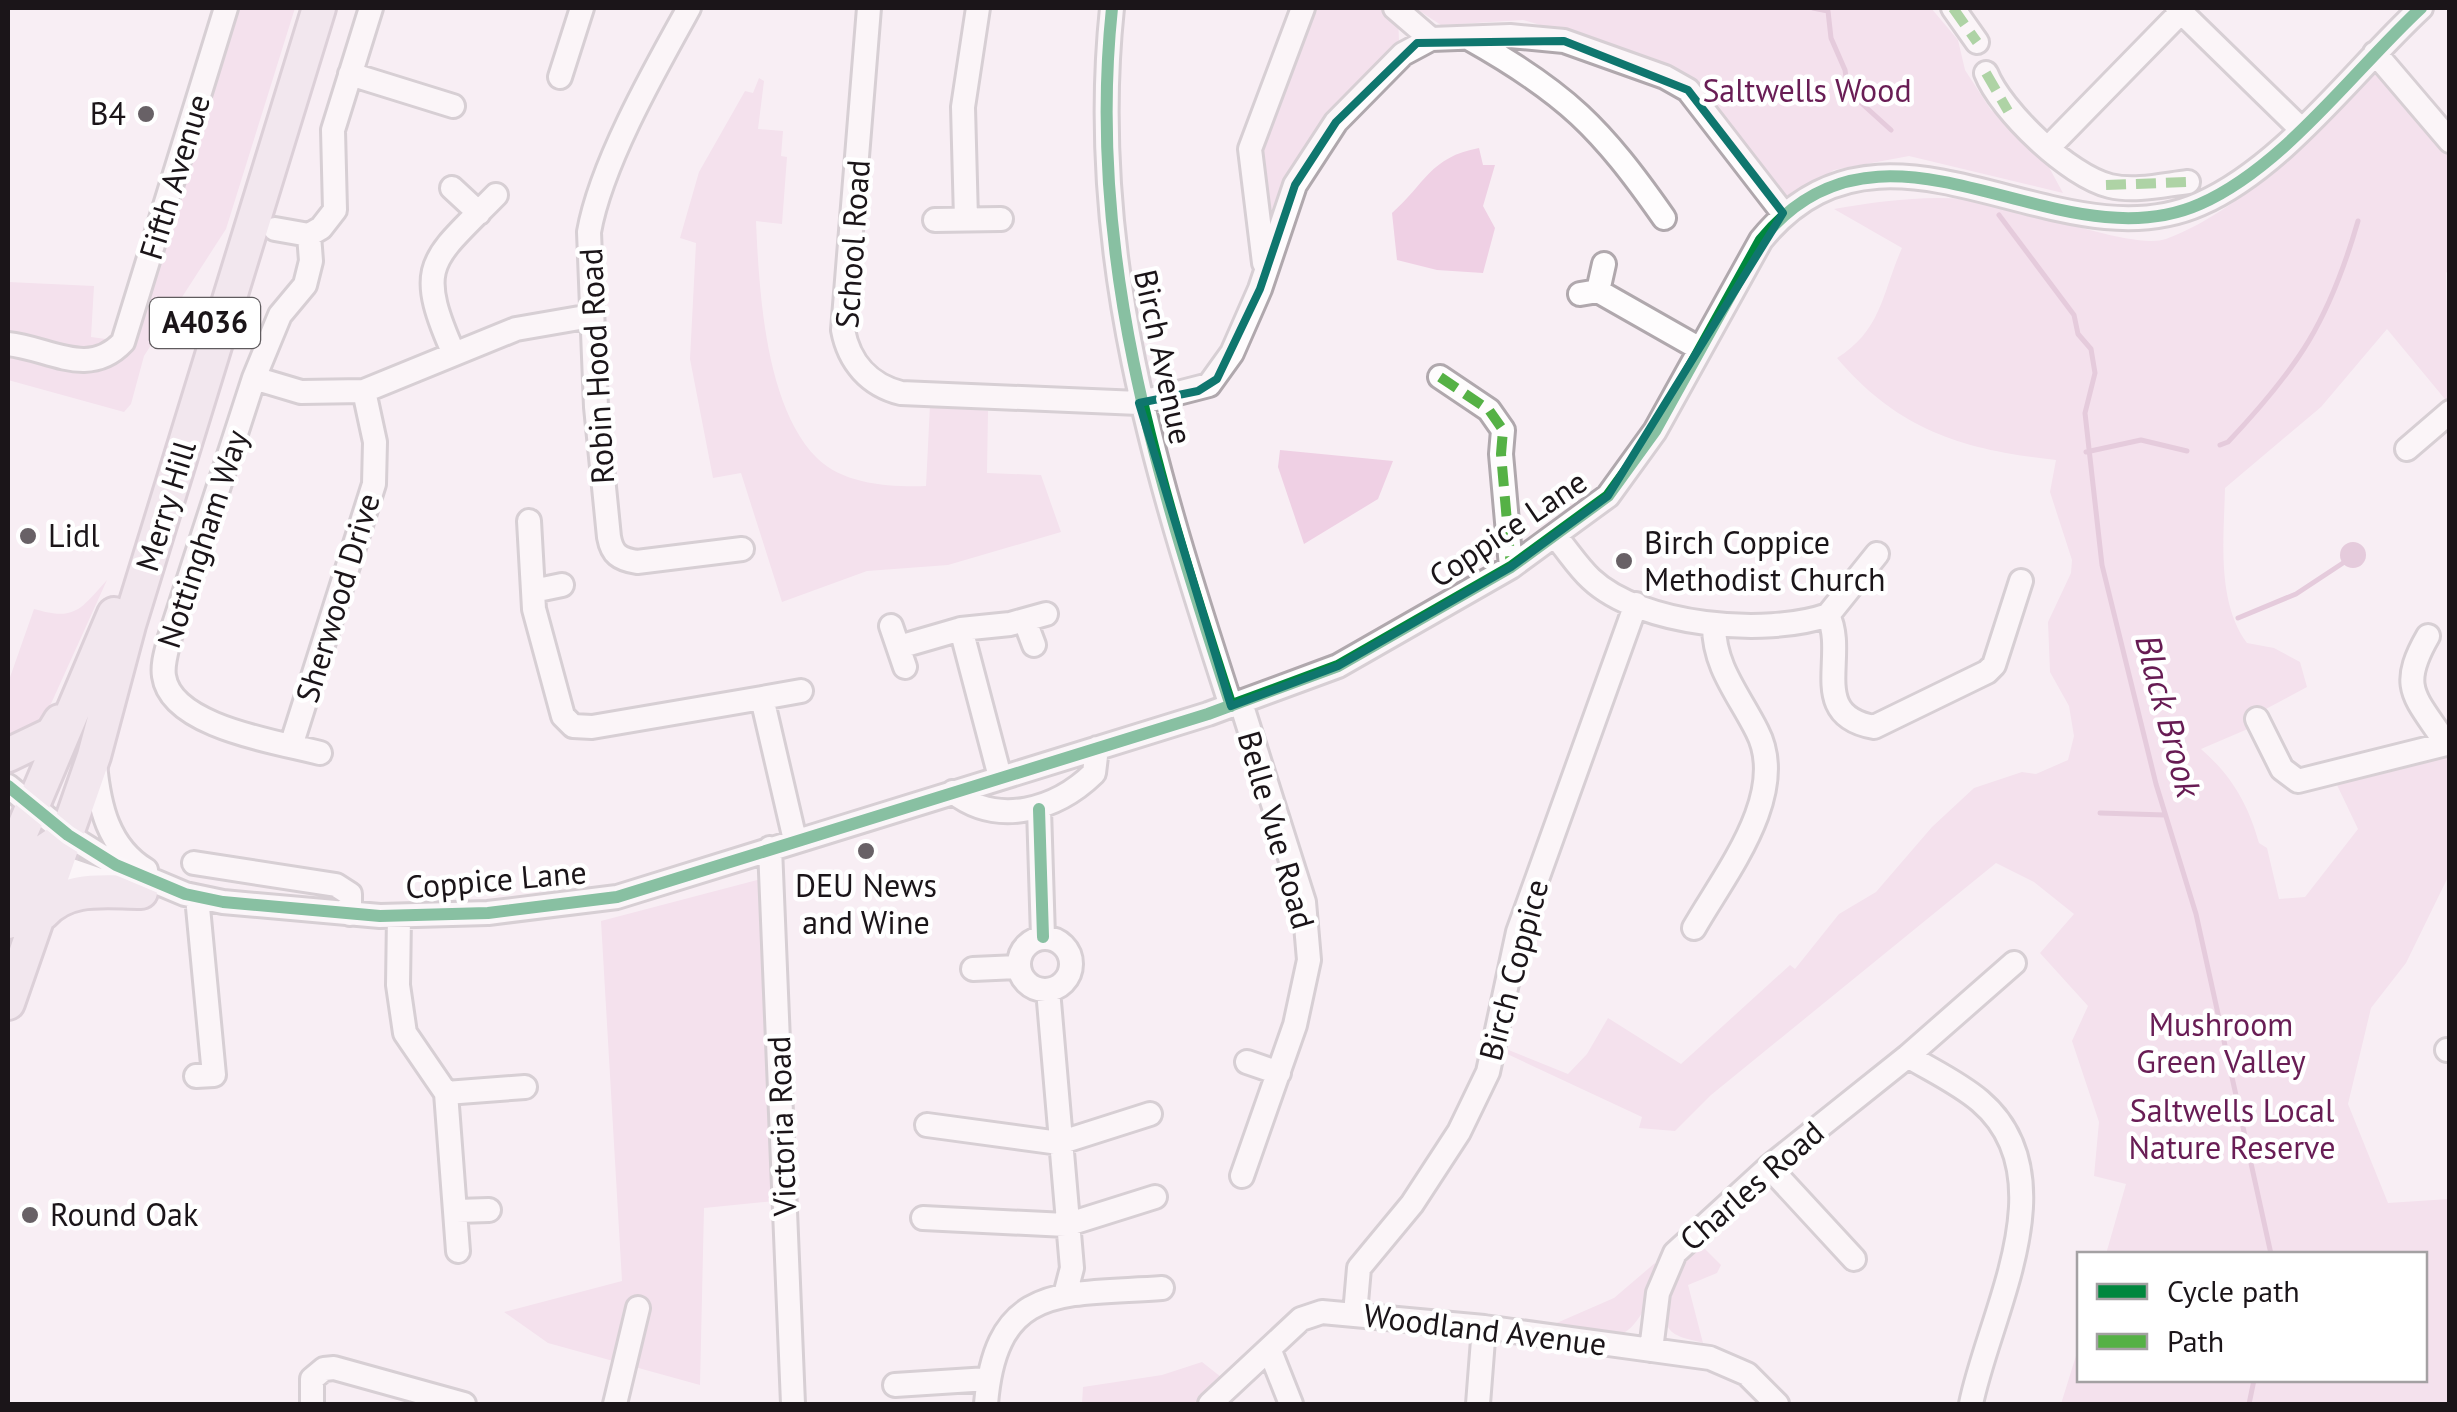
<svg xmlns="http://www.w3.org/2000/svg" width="2457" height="1412" viewBox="0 0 2457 1412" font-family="'PT Sans',sans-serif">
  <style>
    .green { fill: #efd0e4 }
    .water { fill: #cf9fbe }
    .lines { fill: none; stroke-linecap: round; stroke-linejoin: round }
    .stream { stroke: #cf9fbe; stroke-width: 5 }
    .minor-casing { stroke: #b0a8ad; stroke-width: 28 }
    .highway-casing { stroke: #bbaab5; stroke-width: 38 }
    .minor { stroke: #fefcfd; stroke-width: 22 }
    .highway { stroke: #eadde6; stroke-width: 32 }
    .quiet { stroke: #55b145; stroke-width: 10; stroke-dasharray: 20 10; stroke-linecap: butt }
    .cycleway-casing { stroke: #fff; stroke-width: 19 }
    .cycleway { stroke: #00873e; stroke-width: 12 }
    .marked { fill: none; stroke: #0f766e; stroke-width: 8; stroke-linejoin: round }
    .poi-dot { fill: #686166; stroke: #fff; stroke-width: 4 }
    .labels { text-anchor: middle; stroke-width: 9; stroke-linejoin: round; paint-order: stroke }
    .shield { fill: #fff; stroke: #5f5b5e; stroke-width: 2.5 }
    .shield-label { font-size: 30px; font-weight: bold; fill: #1b1519 }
    .park-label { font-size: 32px; fill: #691d55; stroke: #fff }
    .poi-label { font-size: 32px; fill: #1b1519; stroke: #fff; text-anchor: start }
    .street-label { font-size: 32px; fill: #1b1519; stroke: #fff }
    .water-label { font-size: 35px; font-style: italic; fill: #671b53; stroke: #fff }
  </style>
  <rect width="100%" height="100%" fill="#f8eef4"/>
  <path class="green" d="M234,8H295L226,229L144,356L131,404L124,412L8,380V348L118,358Z
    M1309,8H1385L1398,17L1399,41L1269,240L1254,162Z
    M1415,8H1931L1958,40L1965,70L1991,110L2038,147L2063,193L1909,156L1834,170L1784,204L1698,82L1610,45L1523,20L1441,25Z
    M2375,73L2449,157L2450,268L2446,273L2449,404L2387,329L2321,407L2225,488C2224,537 2216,601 2247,643L2274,648L2300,662L2307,687L2262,711L2264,722L2201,749C2232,776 2248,804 2259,843L2267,848L2279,899L2305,897L2358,829L2337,785L2376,765L2449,750V875L2406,963L2371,1008L2348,1104L2388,1203L2449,1199V1404H2061L2079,1346L2080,1380H2424V1254H2106L2126,1184L2094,1176L2099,1122L2072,1041L2088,1006L2040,953L2074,914L2034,882L1996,863L1711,1095L1675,1131L1639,1128L1642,1117L1505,1053L1506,1049L1568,1074L1587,1054L1608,1018L1681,1064L1790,965L1795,969L1839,914L1876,892L1932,827L1974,788L2022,772L2036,774L2068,760L2074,736L2069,706L2050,672L2048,622L2071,573L2072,560L2050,492L2056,460C1964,450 1899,431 1837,358C1882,330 1882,293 1902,248L1834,209C1888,200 1940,193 1994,203C2030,210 2133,250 2166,239C2246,209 2315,132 2375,73Z
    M759,78L764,81L758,129L783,131L781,156L787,157L782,224L756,221C759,290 765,406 817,458C844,485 891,487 926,486L930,405L988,411L987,473L1041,475L1061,532L948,565L867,571L782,602L741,473L713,478L690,359L696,243L680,238L699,172L745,91L753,93Z
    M1479,148L1483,165H1495L1483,206L1495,228L1483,273L1437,270L1397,260L1392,213C1425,184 1430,157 1479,148Z
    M8,282L94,286L91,337L113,340L112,344L66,354L8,333Z
    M1280,450L1393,461L1378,499L1304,544L1278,467Z
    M107,580L45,717L32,729L8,737V683L34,609C75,621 80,610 107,580Z
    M761,879L775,1201L704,1208L700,1385L548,1343L504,1312L622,1281L601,921Z
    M1700,1244L1721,1265L1717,1273L1688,1285L1703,1343C1691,1339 1672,1338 1667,1325C1657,1300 1683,1259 1700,1244Z
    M1655,1263C1656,1286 1643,1325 1620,1335L1552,1325L1614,1298Z
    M1202,1362L1221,1377L1193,1404H1082L1083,1387L1162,1375Z"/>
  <path class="water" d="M2340 555a13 13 0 1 1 26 0a13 13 0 1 1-26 0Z"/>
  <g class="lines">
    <path class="stream" d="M1813,8L1828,11L1831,38L1845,70L1848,91L1891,130
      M1999,215L2074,315L2078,334L2091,349L2095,373L2085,413L2102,565L2156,784L2196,914L2271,1254
      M2220,445L2228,442C2299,367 2329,321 2358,221
      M2086,452L2141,440L2187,451
      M2238,618L2296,594L2343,563
      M2100,813L2165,815
      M2249,1404L2254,1380"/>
    <defs>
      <path id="minor" d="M689,8C655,69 601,164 589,232L596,407L609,537C612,554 619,559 637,562L742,549
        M869,8L843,330C849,362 869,385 901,393L1139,403L1209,385L1232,353L1260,289L1295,185L1336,122L1403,54L1431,39L1510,36L1564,41L1665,77L1688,90L1783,213
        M1112,8C1086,254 1156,475 1231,706
        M1395,8L1431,39
        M1953,8L1977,42
        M2177,8L2301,129
        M1470,39C1566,93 1601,128 1664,218
        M2375,53L2450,141
        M1986,73C2001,111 2069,176 2110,186C2135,192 2163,185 2188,182
        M350,74L453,106
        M560,77L582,8
        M2050,146L2181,12
        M452,188L479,213
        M966,219L963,107L978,8
        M935,220L1001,219
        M275,229L309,235L321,228L335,210L333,130L371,8
        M309,235L311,261L305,285L280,315L254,378L170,637C167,650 162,664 164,676C171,727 278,742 320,753
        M1264,263L1250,149L1303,8
        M1598,291L1700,349
        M1580,294L1598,291L1604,264
        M8,344C49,348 88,379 123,342L226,8
        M454,354C414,264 431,261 496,195
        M1440,377L1489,410L1503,430L1501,454L1511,567
        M254,378L301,392L364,391L516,329L591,316
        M2407,449L2450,412
        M529,521L534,609L563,716L573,726L592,727L762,698L795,840
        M1556,537C1568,551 1578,567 1591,579C1641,626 1766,637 1828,615L1877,554
        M533,591L562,585
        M1828,615C1848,656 1807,715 1874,727L1987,672L1994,665L2021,581
        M1025,621L1034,645
        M891,626L905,667
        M961,629L1000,777
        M2428,636C2398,688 2415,696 2445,742
        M899,647L961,629L1010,624L1046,614
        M762,698L801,691
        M1241,703L1304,902L1309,960L1295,1025L1242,1176
        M2257,719L2282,769L2298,781L2450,743
        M291,746L374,484L375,442L364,391
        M95,764C99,806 108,847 146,870
        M8,786L68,835L116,865L185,894L223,902L380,916L488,913L617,897L1208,714L1338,666L1511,567L1608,496L1655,431L1761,240C1886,86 2056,268 2200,204C2284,167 2354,70 2421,8
        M953,792C998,827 1056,810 1094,773L1097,748
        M1039,809L1043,937
        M770,848L793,1404
        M42,860L111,884
        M194,863L336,885L350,894V914
        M399,916L398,985L405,1033L446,1093L458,1251
        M1694,928C1724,875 1790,794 1757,731C1739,695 1714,667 1714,626
        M1019 964a26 26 0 1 1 52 0a26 26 0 1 1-52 0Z
        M973,969L1018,967
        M1048,990L1072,1268L1065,1295
        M2447,1050H2450
        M1908,1056L2014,963
        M1247,1062L1279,1073
        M196,1076L214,1075L197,897
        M446,1093L525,1087
        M927,1125L1059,1143L1150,1114
        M1769,1167L1854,1259
        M457,1211L489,1210
        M923,1218L1066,1225L1155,1197
        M1355,1314L1359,1268L1412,1204L1459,1132L1488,1072L1518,932L1636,604
        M1651,1350L1658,1293L1675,1253L1769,1167L1908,1056C1931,1070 1959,1083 1980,1101C2069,1177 1989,1314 1971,1404
        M1270,1351L1291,1404
        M895,1385L988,1379
        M312,1404V1379L324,1369L334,1368L464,1404
        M615,1404L638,1308
        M986,1404C996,1282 1063,1295 1162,1288
        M1210,1404L1301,1319L1322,1312L1484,1327L1710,1358L1747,1374L1777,1404
        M1478,1404L1484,1327"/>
      <path id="highway" d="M8,755L52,734L60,721
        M8,864L114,614
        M43,913C69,885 105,892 141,892
        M8,922L35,857L68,835
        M8,1003L94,756L129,625L319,8"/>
    </defs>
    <use href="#minor" class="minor-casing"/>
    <use href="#highway" class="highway-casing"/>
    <use href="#minor" class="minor"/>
    <use href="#highway" class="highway"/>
    <path class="quiet" d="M1953,8L1977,42
      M1986,73L2008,111
      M2106,185L2188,182
      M1440,377L1489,410L1503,430L1501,454L1511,567"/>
    <defs>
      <path id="cycleway" d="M1112,8C1086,254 1156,475 1231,706
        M8,786L68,835L116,865L185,894L223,902L380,916L488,913L617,897L1208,714L1338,666L1511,567L1608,496L1655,431L1761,240C1886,86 2056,268 2200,204C2284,167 2354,70 2421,8
        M1039,809L1043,937"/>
    </defs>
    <use href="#cycleway" class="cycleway-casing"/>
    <use href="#cycleway" class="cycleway"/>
  </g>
  <path d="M0 0H2457V1412H0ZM1564,41L1688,90L1783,213L1608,496L1511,567L1338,666L1231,706L1139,403L1198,391L1217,379L1260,289L1295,185L1336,122L1417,43Z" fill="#f8eef4" fill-opacity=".55" fill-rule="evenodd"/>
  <path class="marked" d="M1564,41L1688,90L1783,213L1608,496L1511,567L1338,666L1231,706L1139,403L1198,391L1217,379L1260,289L1295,185L1336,122L1417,43Z"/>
  <g class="poi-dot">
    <circle cx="146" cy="114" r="10"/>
    <circle cx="28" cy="536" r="10"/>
    <circle cx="1624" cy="561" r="10"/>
    <circle cx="866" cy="851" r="10"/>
    <circle cx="30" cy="1215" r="10"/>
  </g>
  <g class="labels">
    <rect class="shield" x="150" y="298" width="110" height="50" rx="8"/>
    <g class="shield-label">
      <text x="205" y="333">A4036</text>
    </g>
    <g class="park-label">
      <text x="1807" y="102">Saltwells Wood</text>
      <text x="2221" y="1036">Mushroom<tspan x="2221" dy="37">Green Valley</tspan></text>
      <text x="2232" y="1122">Saltwells Local<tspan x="2232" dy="37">Nature Reserve</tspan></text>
    </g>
    <g class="poi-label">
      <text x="126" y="125" text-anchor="end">B4</text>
      <text x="48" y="547">Lidl</text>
      <text x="1644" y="554">Birch Coppice<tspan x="1644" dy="37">Methodist Church</tspan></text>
      <text x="866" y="897" text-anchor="middle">DEU News<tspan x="866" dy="37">and Wine</tspan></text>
      <text x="50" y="1226">Round Oak</text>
    </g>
    <g class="street-label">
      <text transform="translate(175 177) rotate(-73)" y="11">Fifth Avenue</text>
      <text transform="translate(853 244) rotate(-86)" y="11">School Road</text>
      <text transform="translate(1163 357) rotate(78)" y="11">Birch Avenue</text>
      <text transform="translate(597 366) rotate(-93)" y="11">Robin Hood Road</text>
      <text transform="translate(166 506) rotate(-73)" y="11">Merry Hill</text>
      <text transform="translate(1508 529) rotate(-34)" y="11">Coppice Lane</text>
      <text transform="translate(203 539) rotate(-72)" y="11">Nottingham Way</text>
      <text transform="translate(338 598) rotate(-73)" y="11">Sherwood Drive</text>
      <text transform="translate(1276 830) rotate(74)" y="11">Belle Vue Road</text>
      <text transform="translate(496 880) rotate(-5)" y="11">Coppice Lane</text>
      <text transform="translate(1514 970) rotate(-75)" y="11">Birch Coppice</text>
      <text transform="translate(782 1126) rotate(-92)" y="11">Victoria Road</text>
      <text transform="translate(1752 1186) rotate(-41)" y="11">Charles Road</text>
      <text transform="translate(1485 1330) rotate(7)" y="11">Woodland Avenue</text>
    </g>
    <g class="water-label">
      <text transform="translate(2168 716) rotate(75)" y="12">Black Brook</text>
    </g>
  </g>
  <rect width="2457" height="1412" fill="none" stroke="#1b1519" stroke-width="20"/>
  <rect x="2077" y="1252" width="350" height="130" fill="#ffffff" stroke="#a4a1a3" stroke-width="2.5"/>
  <rect x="2097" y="1284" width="50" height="15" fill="#00873e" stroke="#a4a1a3" stroke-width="2.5"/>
  <text x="2167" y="1302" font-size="30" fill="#1b1519">Cycle path</text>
  <rect x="2097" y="1334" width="50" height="15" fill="#55b145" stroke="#a4a1a3" stroke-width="2.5"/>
  <text x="2167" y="1352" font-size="30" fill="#1b1519">Path</text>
</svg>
